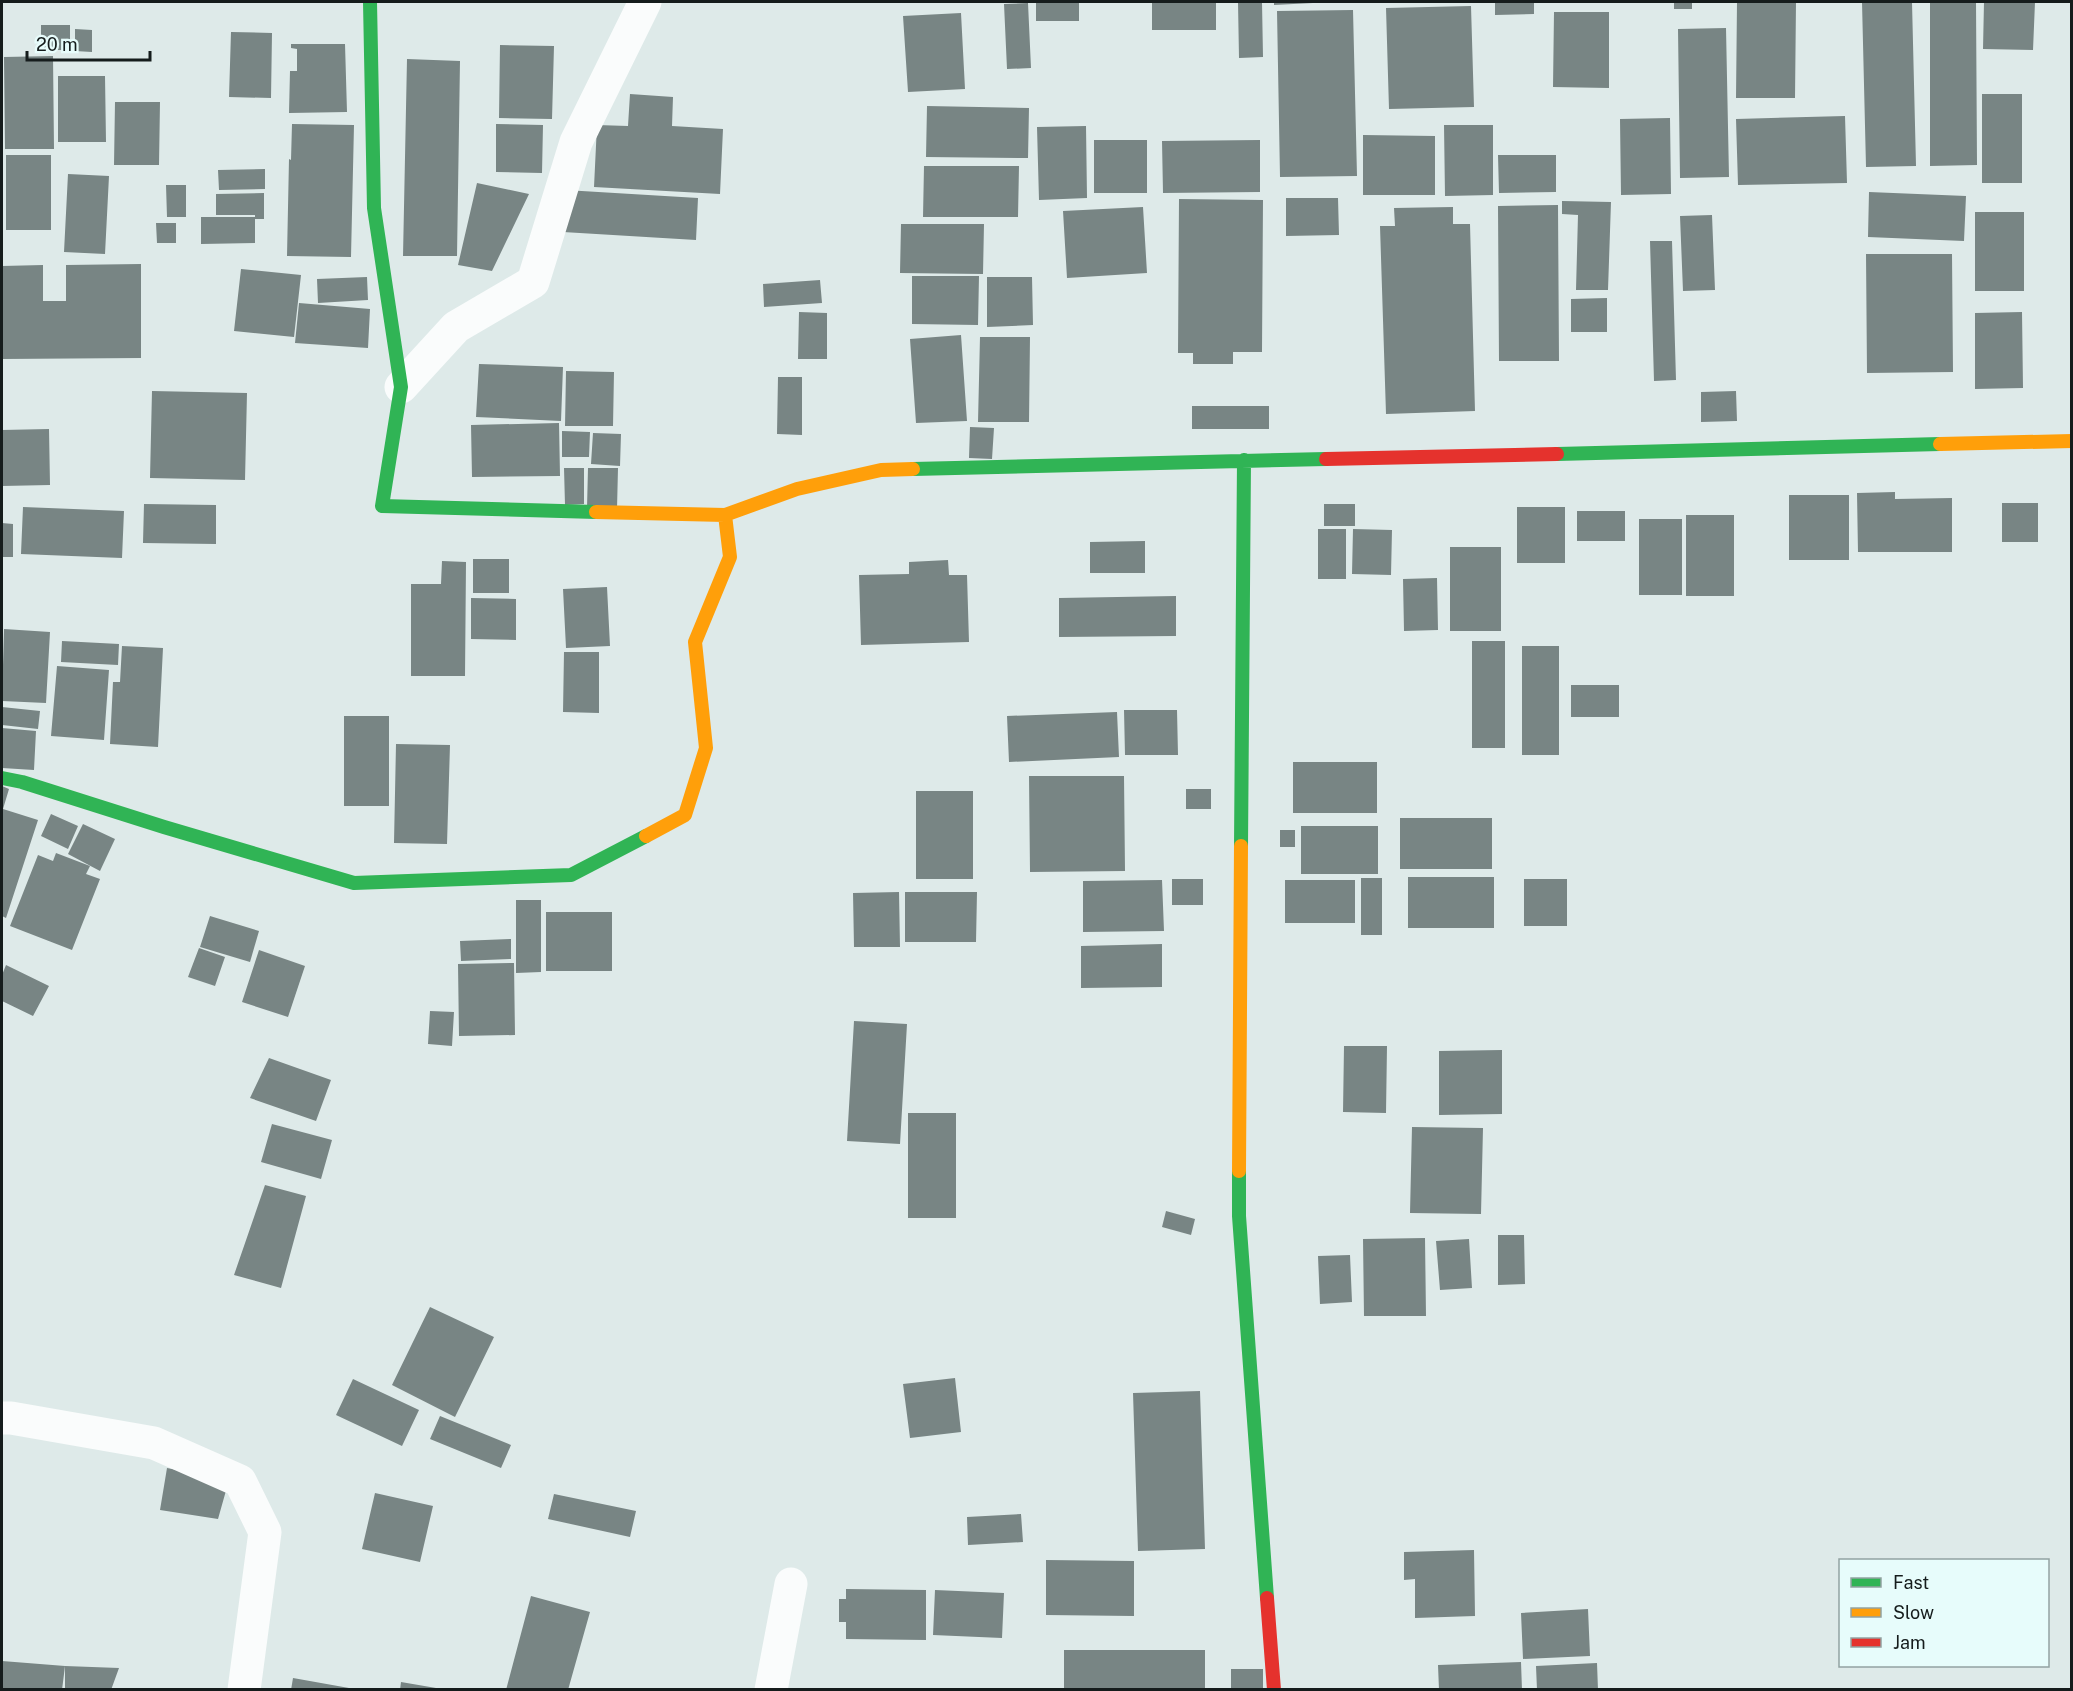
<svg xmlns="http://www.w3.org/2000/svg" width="2073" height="1691" viewBox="0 0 2073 1691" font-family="'Public Sans',sans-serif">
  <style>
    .building { fill: #788584 }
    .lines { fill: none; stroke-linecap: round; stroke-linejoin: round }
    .street { stroke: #fafcfc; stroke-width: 33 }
    .fast { stroke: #30b455; stroke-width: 14 }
    .slow { stroke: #ff9f0a; stroke-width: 14 }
    .jam { stroke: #e5322d; stroke-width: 14 }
  </style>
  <rect width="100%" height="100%" fill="#deeae9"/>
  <path class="building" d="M1036,2H1079V21H1036Z
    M1152,2H1216V30H1152Z
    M1238,2H1262L1263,57L1239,58Z
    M1274,2H1313V3L1274,5Z
    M1495,2H1534V14L1495,15Z
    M1674,2H1692V9H1674Z
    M1737,2H1796L1795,98H1736Z
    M1862,2H1912L1916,166L1866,167Z
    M1930,2H1976L1977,165L1930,166Z
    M1984,2H2035L2033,50L1983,49Z
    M1028,3L1031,68L1007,69L1004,4Z
    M1471,6L1474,107L1389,109L1386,8Z
    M1353,10L1357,176L1280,177L1277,11Z
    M1554,12H1609V88L1553,87Z
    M961,13L965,89L908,92L903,16Z
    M41,25H70V50H41Z
    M1726,28L1729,177L1680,178L1678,29Z
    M75,29L92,30V52L75,51Z
    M231,32L272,33L271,98L229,97Z
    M291,44H345L347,112L289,113L290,71H297V49L291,48Z
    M500,45L554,46L552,119L499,118Z
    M53,56L54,149H5L4,57Z
    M407,59L460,61L457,256H403Z
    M58,76H105L106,142H58Z
    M630,94L673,97L672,126L723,129L720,194L594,187L597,125L628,126Z
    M1982,94H2022V183H1982Z
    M115,102H160L159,165H114Z
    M927,106L1029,108L1028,158L926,157Z
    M1845,116L1847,183L1738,185L1736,119Z
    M1670,118L1671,194L1621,195L1620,119Z
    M292,124L354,125L351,257L287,256L289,159L291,160Z
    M496,124L543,125L542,173L496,172Z
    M1444,125H1493V195L1445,196Z
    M1086,126L1087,198L1039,200L1037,127Z
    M1363,135L1435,136V195H1363Z
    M1094,140H1147V193H1094Z
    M1260,140V192L1163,193L1162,141Z
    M6,155H51V230H6Z
    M1498,155H1556V192L1499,193Z
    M924,166H1019L1018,217H923Z
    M265,169V189L219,190L218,170Z
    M68,174L109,176L105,254L64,252Z
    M477,183L529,194L492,271L458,265Z
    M166,185H186V217H167Z
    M565,190L698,198L696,240L563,232Z
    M1869,192L1966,196L1964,241L1868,237Z
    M264,193V219H255V215H216V194Z
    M1286,198H1338L1339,235L1286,236Z
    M1179,199L1263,200L1262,352H1233V364H1193V353H1178Z
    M1562,201L1611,202L1608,290H1576L1578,215L1562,214Z
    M1558,205L1559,361H1499L1498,206Z
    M1143,207L1147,273L1067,278L1063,211Z
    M1453,207V224H1470L1475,411L1386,414L1380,226H1395L1394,208Z
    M1975,212H2024V291H1975Z
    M1712,215L1715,290L1683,291L1680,216Z
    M201,217H255V243L201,244Z
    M156,223H176V243H157Z
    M901,224H984L983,274L900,273Z
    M1650,241H1672L1676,380L1654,381Z
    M1866,254H1952L1953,372L1867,373Z
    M141,264V358L2,359V266L43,265V301H66V265Z
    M241,269L301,275L294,337L234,331Z
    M912,276H979L978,325L912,324Z
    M367,277L368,300L318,303L317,279Z
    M987,277H1032L1033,325L987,327Z
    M820,280L822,303L764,307L763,284Z
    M1607,298V332H1571V299Z
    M299,303L370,309L368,348L295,343Z
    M799,312L827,313V359H798Z
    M2022,312L2023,388L1975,389V313Z
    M961,335L967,421L916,423L910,339Z
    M980,337H1030L1029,422H978Z
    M479,364L563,367L561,421L476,417Z
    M566,371L614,372L613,426H565Z
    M778,377H802V435L777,434Z
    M152,391L247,393L245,480L150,478Z
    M1736,391L1737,421L1701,422V392Z
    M1192,406H1269V429H1192Z
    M559,423L560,476L472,477L471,425Z
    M970,427L994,428L992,459L969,458Z
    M49,429L50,485L2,486V430Z
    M562,431L590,432L589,457H562Z
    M593,433L621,434L620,466L591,464Z
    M564,468H584V504L565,505Z
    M588,468H618L617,509L587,508Z
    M1895,492V499L1952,498V552H1858L1857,493Z
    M1789,495H1849V560H1789Z
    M2002,503H2038V542H2002Z
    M144,504L216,505V544L143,543Z
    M1324,504H1355V526H1324Z
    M23,507L124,511L122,558L21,554Z
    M1517,507H1565V563H1517Z
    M1577,511H1625V541H1577Z
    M1686,515H1734V596H1686Z
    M1639,519H1682V595H1639Z
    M2,523L13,524V557H2Z
    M1318,529H1346V579H1318Z
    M1353,529L1392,530L1391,575L1352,574Z
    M1145,541V573H1090V542Z
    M1450,547H1501V631H1450Z
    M473,559H509V593H473Z
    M948,560L949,575H967L969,642L861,645L859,575L909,574V562Z
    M442,561L466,562L465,676H411V584H441Z
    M1437,578L1438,630L1404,631L1403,579Z
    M607,587L610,646L566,648L563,589Z
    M1176,596V636L1059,637V598Z
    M471,598L516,599V640L471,639Z
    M4,629L50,632L46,703L2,701Z
    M62,641L119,644L118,665L61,662Z
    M1472,641H1505V748H1472Z
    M122,646L163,648L158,747L110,744L113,682H120Z
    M1522,646H1559V755H1522Z
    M564,652H599V713L563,712Z
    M57,666L109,670L104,740L51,736Z
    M1571,685H1619V717H1571Z
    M2,707L40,711L38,729L2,725Z
    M1124,710H1177L1178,755H1125Z
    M1117,712L1119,757L1009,762L1007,716Z
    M344,716H389V806H344Z
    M2,728L36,731L34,770L2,768Z
    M396,744L450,745L447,844L394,843Z
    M1293,762H1377V813H1293Z
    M1029,776H1124L1125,871L1030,872Z
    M2,786L9,789L3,809L38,820L6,918L2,916Z
    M1186,789H1211V809H1186Z
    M916,791H973V879H916Z
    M51,814L78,826L68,849L41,836Z
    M1400,818H1492V869H1400Z
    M83,824L115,839L100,871L68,854Z
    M1301,826H1378V874H1301Z
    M1280,830H1295V847H1280Z
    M56,853L90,866L86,874L100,879L72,950L10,926L38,855L53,861Z
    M1408,877H1494V928H1408Z
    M1361,878H1382V935H1361Z
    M1172,879H1203V905H1172Z
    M1524,879H1567V926H1524Z
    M1162,880L1164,931L1083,932V881Z
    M1285,880H1355V923H1285Z
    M899,892L900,947H854L853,893Z
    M905,892H977L976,942H905Z
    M516,900H541V972L516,973Z
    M546,912H612V971H546Z
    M210,916L259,931L250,962L200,947Z
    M511,939V959L461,961L460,941Z
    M1162,944V987L1081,988V946Z
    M199,948L225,957L215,986L188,977Z
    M259,950L305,966L288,1017L242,1002Z
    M514,963L515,1035L459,1036L458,964Z
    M6,965L49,986L33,1016L2,1001V975Z
    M430,1011L454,1012L452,1046L428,1044Z
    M854,1021L907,1024L900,1144L847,1141Z
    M1344,1046H1387L1386,1113L1343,1112Z
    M1502,1050V1114L1439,1115V1051Z
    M269,1058L331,1080L316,1121L250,1098Z
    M908,1113H956V1218H908Z
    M272,1124L332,1140L321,1179L261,1162Z
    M1412,1127L1483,1128L1481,1214L1410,1213Z
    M265,1185L306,1196L281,1288L234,1275Z
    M1166,1211L1195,1219L1191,1235L1162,1227Z
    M1498,1235H1524L1525,1284L1498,1285Z
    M1425,1238L1426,1316H1364L1363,1239Z
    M1469,1239L1472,1288L1440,1290L1436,1241Z
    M1350,1255L1352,1302L1320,1304L1318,1256Z
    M430,1307L494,1337L455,1417L392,1385Z
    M955,1378L961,1432L910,1438L903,1384Z
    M353,1379L419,1410L402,1446L336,1415Z
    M1200,1391L1205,1549L1138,1551L1133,1393Z
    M440,1416L511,1445L501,1468L430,1439Z
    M167,1468L229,1480L218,1519L160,1510Z
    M375,1493L433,1506L420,1562L362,1549Z
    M554,1494L636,1511L630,1537L548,1519Z
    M1021,1514L1023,1542L968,1545L967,1517Z
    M1474,1550L1475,1616L1415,1618V1579L1404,1580V1552Z
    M1046,1560L1134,1561V1616L1046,1615Z
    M846,1589L926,1590V1640L846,1639V1622H839V1599H846Z
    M935,1590L1004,1593L1002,1638L933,1635Z
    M531,1596L590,1612L568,1690H506Z
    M1588,1609L1590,1656L1523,1659L1521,1613Z
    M1064,1650H1205V1690H1064Z
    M2,1661L65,1666L62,1690H2Z
    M1521,1662L1522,1690H1439L1438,1665Z
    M1597,1663L1598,1690H1537L1536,1666Z
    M65,1666L119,1668L111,1690H65Z
    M1231,1669H1263V1690H1231Z
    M293,1678L349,1688V1690H291Z
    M401,1682L436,1688V1690H400Z"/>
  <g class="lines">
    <path class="street" d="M401,387L456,327L533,282L576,142L645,2
      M2,1418H11L154,1443L240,1481L265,1532L244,1690
      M771,1690L791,1584"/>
    <path class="fast" d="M370,2L374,208L401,387L382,506L596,512
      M1557,454L1940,444
      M913,469L1326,459
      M2,778L22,782L164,827L354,883L571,875L646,836
      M1241,846L1244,460
      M1239,1171V1216L1267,1598"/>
    <path class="slow" d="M1940,444L2072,441
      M596,512L725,515L797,489L881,470L913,469
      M646,836L685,815L706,748L695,642L730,557L725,515
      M1239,1171L1241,846"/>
    <path class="jam" d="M1326,459L1557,454
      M1267,1598L1274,1690"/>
  </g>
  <rect width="2073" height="1691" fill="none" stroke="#151c1c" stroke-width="6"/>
  <rect x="1839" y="1559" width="210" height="108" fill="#e7fcfb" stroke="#93a2a2" stroke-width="1.5"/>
  <rect x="1851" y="1578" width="30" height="9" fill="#30b455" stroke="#93a2a2" stroke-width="1.5"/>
  <text x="1893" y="1589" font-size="18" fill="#151c1c">Fast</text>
  <rect x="1851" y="1608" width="30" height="9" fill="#ff9f0a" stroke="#93a2a2" stroke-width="1.5"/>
  <text x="1893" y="1619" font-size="18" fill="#151c1c">Slow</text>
  <rect x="1851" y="1638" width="30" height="9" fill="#e5322d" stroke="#93a2a2" stroke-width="1.5"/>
  <text x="1893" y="1649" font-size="18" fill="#151c1c">Jam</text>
  <path d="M27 51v9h123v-9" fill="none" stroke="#151c1c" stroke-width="3"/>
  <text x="36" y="51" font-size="18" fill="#151c1c" stroke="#e7fcfb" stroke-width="4.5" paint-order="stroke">20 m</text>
</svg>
